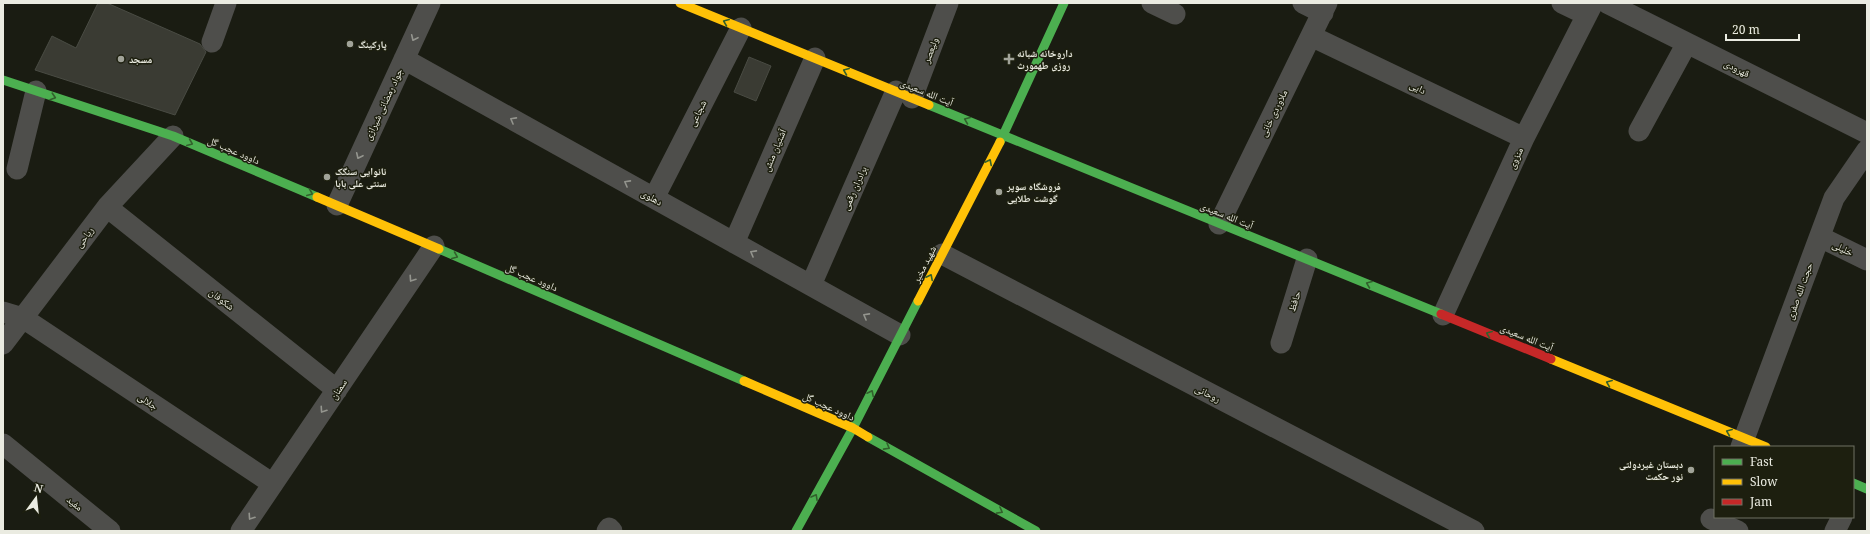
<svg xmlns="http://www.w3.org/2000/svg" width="1870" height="534" viewBox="0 0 1870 534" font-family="'Noto Serif','Noto Naskh Arabic',serif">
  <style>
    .building { fill: #3a3b33; stroke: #494b43 }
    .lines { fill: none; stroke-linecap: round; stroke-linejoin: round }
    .street { stroke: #4e4e4b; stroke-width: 21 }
    .fast { stroke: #4caf50; stroke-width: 9 }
    .slow { stroke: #ffc107; stroke-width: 9 }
    .jam { stroke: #c62828; stroke-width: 9 }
    .oneway { stroke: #32602c }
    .oneway2 { stroke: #94958e }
    .poi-dot { fill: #a1a399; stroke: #1d1f0f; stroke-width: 1.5 }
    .labels { text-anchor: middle; stroke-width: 3; stroke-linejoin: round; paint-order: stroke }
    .poi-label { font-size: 10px; font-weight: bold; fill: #eaebe1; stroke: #1d1f0f; text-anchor: start }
    .street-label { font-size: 10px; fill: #eaebe1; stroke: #1d1f0f }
  </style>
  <rect width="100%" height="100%" fill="#1a1c12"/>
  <path class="building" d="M98,3H107L200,44L206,52L175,115L35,70L52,36L76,48Z
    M749,57L771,66L756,101L734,92Z"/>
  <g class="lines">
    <path class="street" d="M1152,3L1175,14
      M1303,3L1323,13
      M1562,3L1587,15
      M1607,3L1867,133
      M1311,36L1524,138
      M212,42L226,3
      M404,59L900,335
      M912,98L948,3
      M1639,131L1687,43
      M17,169L36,91
      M654,198L741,28
      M337,205L430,3
      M107,207L337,390
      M1219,224L1327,3
      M1820,237L1867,260
      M734,243L815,58
      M942,254L1474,531
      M811,285L896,91
      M3,312L23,318L273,484
      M1443,315L1524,138L1593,3
      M1281,343L1307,259
      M3,344L107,207L173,136
      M3,444L110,531
      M1741,447L1834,198L1867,150
      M1711,519L1738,531
      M241,531L434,246
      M607,531L609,528L612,531
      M1835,531L1842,517"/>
    <path class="fast" d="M3,80L173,136L317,197
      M929,105L1441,314
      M1000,142L1064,3
      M439,249L744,381
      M868,437L1036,531
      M1853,483L1867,489
      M796,531L853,428L918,301"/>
    <path class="slow" d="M680,3L929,105
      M317,197L439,249
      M918,301L1000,142
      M1551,359L1766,447
      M744,381L853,428L868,437"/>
    <path class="jam" d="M1441,314L1551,359"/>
  </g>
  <defs><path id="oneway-chevron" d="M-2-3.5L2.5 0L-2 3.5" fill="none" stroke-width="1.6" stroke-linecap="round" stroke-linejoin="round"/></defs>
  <g class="oneway">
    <use href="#oneway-chevron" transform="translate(726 22) rotate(-158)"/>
    <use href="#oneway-chevron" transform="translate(846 71) rotate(-158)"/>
    <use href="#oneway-chevron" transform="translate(53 97) rotate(18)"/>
    <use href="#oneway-chevron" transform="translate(967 120) rotate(-158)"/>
    <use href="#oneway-chevron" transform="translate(190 143) rotate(23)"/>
    <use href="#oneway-chevron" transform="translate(989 162) rotate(-63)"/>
    <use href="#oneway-chevron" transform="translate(310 193) rotate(23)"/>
    <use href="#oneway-chevron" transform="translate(455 256) rotate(23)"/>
    <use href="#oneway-chevron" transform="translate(930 277) rotate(-63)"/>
    <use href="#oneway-chevron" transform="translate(1369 284) rotate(-158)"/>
    <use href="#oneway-chevron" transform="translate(1489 334) rotate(-158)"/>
    <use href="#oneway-chevron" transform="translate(1609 383) rotate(-158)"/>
    <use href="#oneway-chevron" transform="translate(871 393) rotate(-63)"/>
    <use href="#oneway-chevron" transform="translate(1729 432) rotate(-158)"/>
    <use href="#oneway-chevron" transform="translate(887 447) rotate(29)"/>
    <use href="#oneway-chevron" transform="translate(815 497) rotate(-61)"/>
    <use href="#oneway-chevron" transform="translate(1000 511) rotate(29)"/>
  </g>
  <g class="oneway2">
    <use href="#oneway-chevron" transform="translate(414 38) rotate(115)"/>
    <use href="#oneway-chevron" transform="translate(513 120) rotate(-151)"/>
    <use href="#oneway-chevron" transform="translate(359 156) rotate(115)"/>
    <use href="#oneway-chevron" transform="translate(627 183) rotate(-151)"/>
    <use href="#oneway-chevron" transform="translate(753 253) rotate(-151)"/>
    <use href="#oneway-chevron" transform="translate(412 279) rotate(124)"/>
    <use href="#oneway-chevron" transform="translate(866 316) rotate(-151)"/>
    <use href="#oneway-chevron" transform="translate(323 410) rotate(124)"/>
    <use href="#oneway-chevron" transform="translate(251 517) rotate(124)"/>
  </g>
  <g class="poi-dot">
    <circle cx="350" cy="44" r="4"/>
    <circle cx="121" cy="59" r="4"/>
    <path d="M1007 53h4v4h4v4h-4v4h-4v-4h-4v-4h4z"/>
    <circle cx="327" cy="177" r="4"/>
    <circle cx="999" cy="192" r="4"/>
    <circle cx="1691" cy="470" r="4"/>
  </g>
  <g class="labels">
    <g class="poi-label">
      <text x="358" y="48">پارکینگ</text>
      <text x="1017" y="57">داروخانه شبانه<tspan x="1017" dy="12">روزی طهمورث</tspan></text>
      <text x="129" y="63">مسجد</text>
      <text x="335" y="175">نانوایی سنگک<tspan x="335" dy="12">سنتی علی بابا</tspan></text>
      <text x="1007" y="190">فروشگاه سوپر<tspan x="1007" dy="12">گوشت طلایی</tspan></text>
      <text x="1683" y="468" text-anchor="end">دبستان غیردولتی<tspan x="1683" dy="12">نور حکمت</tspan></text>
    </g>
    <g class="street-label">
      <text transform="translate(930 50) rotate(-69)" y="4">ولیعصر</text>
      <text transform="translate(1737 68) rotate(27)" y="4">قهرودی</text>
      <text transform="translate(1418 87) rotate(26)" y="4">دایی</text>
      <text transform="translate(927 92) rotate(22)" y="4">آیت الله سعیدی</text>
      <text transform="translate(383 104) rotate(-65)" y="4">جواد رمضانی شیرازی</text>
      <text transform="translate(697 113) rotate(-63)" y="4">شجاعی</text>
      <text transform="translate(1273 113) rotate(-64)" y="4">ملاوردی خانی</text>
      <text transform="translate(234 150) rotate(23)" y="4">داوود عجب گل</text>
      <text transform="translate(774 150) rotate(-67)" y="4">آشتیان منش</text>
      <text transform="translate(1515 158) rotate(-65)" y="4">منزوی</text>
      <text transform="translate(854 188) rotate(-66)" y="4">برادران رقمی</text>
      <text transform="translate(652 197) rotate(29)" y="4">دهلوی</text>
      <text transform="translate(1227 215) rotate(22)" y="4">آیت الله سعیدی</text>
      <text transform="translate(84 237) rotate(-53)" y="4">ریاحی</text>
      <text transform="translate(1843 248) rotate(26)" y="4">خلیلی</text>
      <text transform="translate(924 264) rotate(-63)" y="4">شهید مخبر</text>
      <text transform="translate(532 277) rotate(23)" y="4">داوود عجب گل</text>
      <text transform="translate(1799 291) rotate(-70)" y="4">حجت الله صفری</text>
      <text transform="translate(222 299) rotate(38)" y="4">شکوفان</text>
      <text transform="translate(1294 301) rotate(-73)" y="4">حافظ</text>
      <text transform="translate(1527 337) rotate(22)" y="4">آیت الله سعیدی</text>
      <text transform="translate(338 389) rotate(-56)" y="4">سمنان</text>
      <text transform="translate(1208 393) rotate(27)" y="4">روحانی</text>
      <text transform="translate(148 401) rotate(34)" y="4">جلالی</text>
      <text transform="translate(829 406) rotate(24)" y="4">داوود عجب گل</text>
      <text transform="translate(75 503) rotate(39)" y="4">مفید</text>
    </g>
  </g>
  <rect width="1870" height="534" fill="none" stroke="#eaebe1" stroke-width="8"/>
  <rect x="1714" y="446" width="140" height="72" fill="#1d1f0f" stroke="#6f7163"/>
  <rect x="1722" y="459" width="20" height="6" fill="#4caf50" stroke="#6f7163"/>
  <text x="1750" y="466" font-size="12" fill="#eaebe1">Fast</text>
  <rect x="1722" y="479" width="20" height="6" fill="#ffc107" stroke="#6f7163"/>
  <text x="1750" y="486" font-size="12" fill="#eaebe1">Slow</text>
  <rect x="1722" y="499" width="20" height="6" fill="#c62828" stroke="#6f7163"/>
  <text x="1750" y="506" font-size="12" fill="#eaebe1">Jam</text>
  <g transform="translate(36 498) rotate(15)" stroke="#1d1f0f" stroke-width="3" paint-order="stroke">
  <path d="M0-3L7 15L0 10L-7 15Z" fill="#eaebe1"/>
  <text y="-6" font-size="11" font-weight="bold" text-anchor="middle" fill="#eaebe1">N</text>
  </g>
  <path d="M1726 34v6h73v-6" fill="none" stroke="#eaebe1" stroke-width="2"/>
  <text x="1732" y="34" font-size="12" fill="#eaebe1" stroke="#1d1f0f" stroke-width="3" paint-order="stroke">20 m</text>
</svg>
